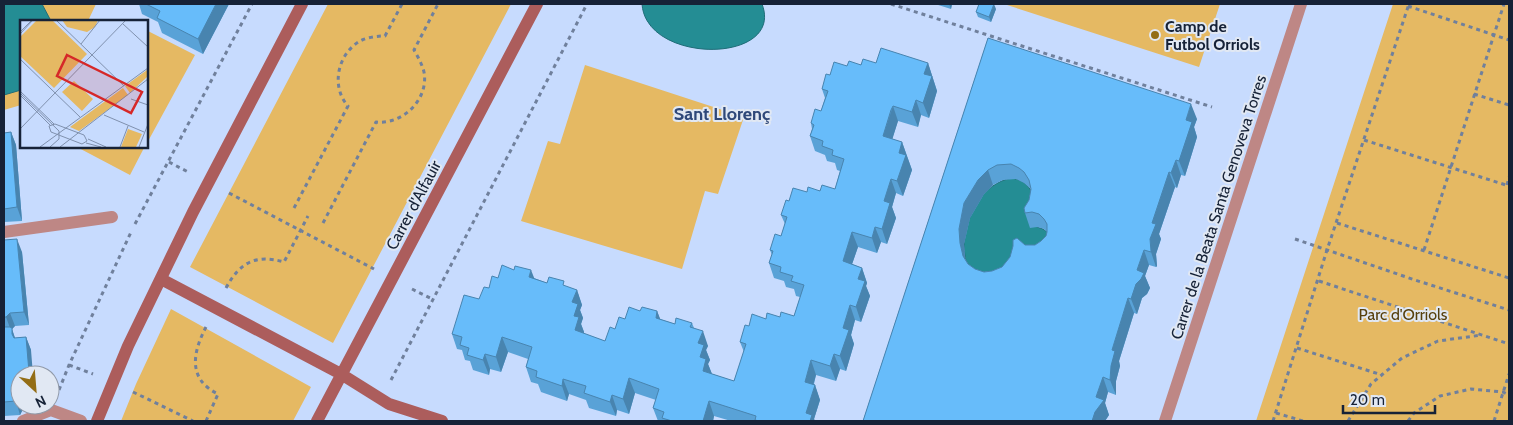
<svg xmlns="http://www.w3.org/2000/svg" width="1513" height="425" viewBox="0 0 1513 425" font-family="Cabin,sans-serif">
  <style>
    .green { fill: #e5b963 }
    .water { fill: #248d94; stroke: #206d78 }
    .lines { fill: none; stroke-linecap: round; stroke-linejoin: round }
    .path { stroke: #70809c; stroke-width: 3; stroke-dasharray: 4 4; stroke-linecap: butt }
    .street { stroke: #be8785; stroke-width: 12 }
    .secondary { stroke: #ac5d5c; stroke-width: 12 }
    .wall { fill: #59a2d7; fill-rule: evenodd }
    .shaded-wall { fill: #4884af }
    .building { fill: #67bcfa; stroke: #4884af; fill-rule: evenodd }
    .poi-dot { fill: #936d15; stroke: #e1e8f3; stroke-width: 2 }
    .labels { text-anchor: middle; stroke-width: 4; stroke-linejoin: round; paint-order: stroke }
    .poi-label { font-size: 16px; font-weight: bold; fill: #162237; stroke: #e1e8f3; text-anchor: start }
    .street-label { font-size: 16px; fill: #162237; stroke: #e1e8f3 }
    .park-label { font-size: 16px; fill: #57400c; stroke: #e1e8f3 }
    .neighbourhood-label { font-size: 18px; font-weight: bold; fill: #2f4879; stroke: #e1e8f3 }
    .inset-road { fill: none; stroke: #8091ae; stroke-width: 1 }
    .view { fill: #d62828; fill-opacity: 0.15; stroke: #d62828; stroke-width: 2.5 }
    .inset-edge { fill: none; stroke: #162237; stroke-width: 2.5 }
  </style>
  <rect width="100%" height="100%" fill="#c7dbfe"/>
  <path class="green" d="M4,4H96L88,21H21V105L4,110Z
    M328,4H511L333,343L190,267Z
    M1004,4H1220L1199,67Z
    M1393,4H1509V421H1256Z
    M146,30L195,55L146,145Z
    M585,65L744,117L718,194L705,191L682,269L521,221L548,141L560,144Z
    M75,146H145L130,175Z
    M171,309L311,387L293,421H121L136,384Z"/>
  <path class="water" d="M4,4H42L51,21H21V90L4,95Z
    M642,4H762C785,64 646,65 642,4Z
    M1012,178C1038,183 1034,205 1037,227L1043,229L1050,234L1011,279L968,271C966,262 964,253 964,244C966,216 982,183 1012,178Z"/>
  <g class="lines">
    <path class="path" d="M891,4L1212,107
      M1408,6L1509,40
      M1474,94L1509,105
      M1364,140L1509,186
      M169,162L190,173
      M1507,185L1509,177
      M229,193L374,269
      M294,208L348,106C330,86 338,52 362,40C369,37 377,36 385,36L402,4
      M323,223L376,122C403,125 429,99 424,72C422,64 418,57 414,50L438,4
      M1337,223L1509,278
      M135,224L252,4
      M1295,239L1415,280L1509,310
      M1424,250L1504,4
      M1319,281L1509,344
      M226,288C240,262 256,254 284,262L308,216
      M412,289L432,299
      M1297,348L1382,375
      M69,365L93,374
      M391,380L587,4
      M59,390L69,365L132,230
      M133,392L193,421
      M1276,413L1303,421
      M206,421L218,394C187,379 193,352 206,327
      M1273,421L1327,250L1409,4
      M1348,421L1371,384L1402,358L1438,341L1482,335
      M1408,421L1414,413L1440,396L1471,389L1503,392L1509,395
      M1494,421L1509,374"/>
    <path class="street" d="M4,232L112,217
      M23,421L51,410L81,421
      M1165,421L1301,4"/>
    <path class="secondary" d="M161,279L341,374L389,404L442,421
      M97,421L128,346L193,212L302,4
      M317,421L537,4"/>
  </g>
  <path class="wall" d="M139,4H229L203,54L162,33L158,22L142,14Z
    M935,4H952L951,9Z
    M996,9L991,22L978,17L976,12Z
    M988,38L1197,119L1194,127L1197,137L1185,176L1181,175L1177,188L1175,187L1159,234L1161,239L1156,254L1157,266L1156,267L1149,265L1145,276L1150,288L1147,294L1142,298L1137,314L1134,313L1119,361L1120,366L1116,381V395L1108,392L1105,403L1109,415L1105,421H863ZM1016,179L1024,183L1031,189L1029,200L1025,213L1030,228L1037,227L1044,229L1047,232L1046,236L1041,241L1035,245H1025L1002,267L992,271L984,272L975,269L968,264L965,258L964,244L970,218L984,194L993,185L1003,180Z
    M876,63H928L937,91L929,118L921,115L918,127L898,121L892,139L902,142L912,170L903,196L896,193L892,207L896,218L887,244L881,242L877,253L858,247L852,264L862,268L867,283L866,286L870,296L861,322L855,320L851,335L854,344L846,371L840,369L836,381L816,375L814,384L815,385L820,400L814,419L815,421H731L714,416L713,421H658L653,408L656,400L635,393L629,414L617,410L616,416L589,408L586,400L569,394L567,401L541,392L538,384L531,382L526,367L528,359L508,352L501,372L490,369L489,375L473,370L470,361L465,360L462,350L457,349L452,334L479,299L498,278H534L547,283L566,287L577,290L582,305L580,310L583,318L581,324L584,332V334L605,341L625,319L640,311H657L660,319L675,324L692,323L694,328L708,346L706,350L710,360L708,364L712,374L734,381L744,352L740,342L749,326L766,319L794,316L800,297L796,296L794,289L786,287L784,281L774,278L769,263L772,255L770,250L781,236L785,224L781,215L789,201L807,192L835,189L840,171L837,170L835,163L827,161L825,155L815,151L810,136L812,129L811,123L821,111L825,98L822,89L830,75L847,66Z
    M11,132L16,145L22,221L4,222V133Z
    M4,240L22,252L29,325L15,326L12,329L15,338L26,337L31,350L20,405H25L20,415L4,416Z"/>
  <path class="shaded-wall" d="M216,4H229L203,54L198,39Z
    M949,4H952L951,9Z
    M994,4L996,9L991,22L989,17Z
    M928,63L937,91L929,118L923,103L924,74Z
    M916,100L921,115L918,127L912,112Z
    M1191,104L1197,119L1194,127L1197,137L1185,176L1179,161L1186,120Z
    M893,106L898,121L889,150L883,136Z
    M11,132L16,145L22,221L17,207Z
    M902,142L912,170L903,196L897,181L899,153Z
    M1176,160L1181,175L1177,188L1171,173Z
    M988,170L993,185L984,194L970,218L964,244L965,258L968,271L963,256L960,243L959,229L964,203L978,180Z
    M1169,172L1175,187L1159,234L1161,239L1156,254L1157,266L1156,267L1151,252L1150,239L1152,223Z
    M891,179L896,193L892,207L896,218L887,244L882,229L884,201Z
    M875,227L881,242L877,253L872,238Z
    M852,232L858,247L848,276L843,261Z
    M17,239L22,252L29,325L24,312Z
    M1144,250L1149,265L1145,276L1150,288L1147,294L1142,298L1137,314L1131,299L1137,270Z
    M862,268L867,283L866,286L870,296L861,322L856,307L858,279Z
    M531,270L537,285L529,277Z
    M577,290L582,305L580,310L583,318L581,324L584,332L580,345L575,330L572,302Z
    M1128,298L1134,313L1119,361L1120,366L1116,381V395L1110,380L1112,350Z
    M850,305L855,320L851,335L854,344L846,371L840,356L843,328Z
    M657,311L663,326L656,318Z
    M10,313L15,326L12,329L16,341L17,347L6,317Z
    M703,331L708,346L706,350L710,360L708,364L712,374L703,371L698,343Z
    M26,337L31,350L33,375H28Z
    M502,337L508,352L501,372L496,357Z
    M485,354L490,369L489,375L483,360Z
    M834,354L840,369L836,381L830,366Z
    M811,360L816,375L810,396L805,382Z
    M1103,377L1108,392L1105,403L1109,415L1105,421H1092L1096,397Z
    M629,378L635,393L629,414L623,399Z
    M563,379L569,394L567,401L562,386Z
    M815,385L820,400L814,419L815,421H809L806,413Z
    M20,392V405H25L20,415L16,401Z
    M612,395L617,410L616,416L610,402Z
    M709,401L714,416L713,421H703Z"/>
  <path class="building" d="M146,4H216L198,39L157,18L160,11Z
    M979,4H994L989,17L976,12Z
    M988,38L1191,104L1186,120L1192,122L1179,161L1176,160L1171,173L1169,172L1152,223L1156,224L1150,239L1151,251V252L1144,250L1137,270L1144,273L1141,279L1136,284L1131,299L1128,298L1112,350L1115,351L1111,366L1110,380L1103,377L1096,397L1104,400L1095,412L1092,421H863ZM1011,164L1019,168L1024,172L1029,180L1031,189L1029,200L1024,208L1025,213L1032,212L1039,214L1044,219L1047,224V232L1046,236L1041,241L1035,245H1025L1017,238L1013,240V246L1010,257L1002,267L992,271L984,272L975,269L968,264L963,256L960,243L959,229L964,203L978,180L988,170L997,165Z
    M881,48L928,63L924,74L932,76L923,103L916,100L912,112L893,106L891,110L883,136L902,142L899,153L906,155L897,181L891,179L884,201L890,203L882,229L875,227L872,238L852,232L843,261L862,268L858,279L865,281L856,307L850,305L843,328L849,330L840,356L834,354L830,366L811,360L805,382L815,385L806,413L812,415L810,421H759L755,420L756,416L709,401L703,421H672L662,418L664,412L653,408L659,389L629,378L623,399L612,395L610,402L584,393L586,386L563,379L562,386L536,377L537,371L526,367L532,347L502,337L496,357L485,354L483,360L467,355L469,348L460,345L462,337L452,334L464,295L479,299L484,287L489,288L492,276L498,278L502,265L514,270L515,266L531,270L529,277L547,283L549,277L564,281L563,285L577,290L572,302L578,304L574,316L579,317L575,330L605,341L610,327L615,329L619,317L625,319L629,307L640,311L642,307L657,311L656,318L675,324L676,318L692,323L690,327L703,331L698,343L704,345L700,357L706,359L703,371L734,381L746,344L740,342L745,325L749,326L752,314L766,319L767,313L780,317L781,312L794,316L804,285L791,281L793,276L780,272L781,267L769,263L773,251L770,250L775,234L781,236L787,217L781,215L786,200L789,201L793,188L807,192L808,187L820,191L822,185L835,189L844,159L832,155L833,150L822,146L823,141L810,136L814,125L811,123L815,109L821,111L828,91L822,89L826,74L830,75L834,62L847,66L849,61L861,65L863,59L876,63Z
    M11,132L17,207L4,209V133Z
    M17,239L24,312L10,313L6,317H4V240Z
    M4,327H10L12,328V334L14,338L26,337L29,372L28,375H20V392L16,401L4,402Z"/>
  <circle class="poi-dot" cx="1155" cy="35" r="5"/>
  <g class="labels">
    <g class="poi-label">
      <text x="1165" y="32">Camp de<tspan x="1165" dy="18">Futbol Orriols</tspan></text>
    </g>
    <g class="street-label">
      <text transform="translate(413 205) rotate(-62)" y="6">Carrer d'Alfauir</text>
      <text transform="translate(1218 207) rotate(-72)" y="6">Carrer de la Beata Santa Genoveva Torres</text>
    </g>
    <g class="park-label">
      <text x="1403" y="320">Parc d'Orriols</text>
    </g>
    <g class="neighbourhood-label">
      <text x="722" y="120">Sant Llorenç</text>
    </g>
  </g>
  <g transform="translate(20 20)">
    <rect width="128" height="128" fill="#c7dbfe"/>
    <path d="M17,0H32L67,34L34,68L0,36V17ZM42,0H78L75,7L67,12L47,7ZM127,50V57L110,73L105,66ZM54,61L73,79L62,91L42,72ZM103,68L108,75L59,111L50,107ZM108,109L122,114L116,127H101Z" fill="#e5b963"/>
    <path class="inset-road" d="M36,0L104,66M103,4L128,27M0,12L12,0M0,14L13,0M61,24L80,0M0,39L60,97M0,71L34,104M0,73L39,111V119L30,127M0,75L30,105M111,79L128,85M84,95L124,112M35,104L64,115L67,121L62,124L31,112L29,106ZM0,109L106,0M68,119L86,127M66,123L81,127M20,127L128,48M40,127L128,59M100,127L108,106M119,127L128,104"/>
    <path class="view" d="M47,35L122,72L111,93L37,56Z"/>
    <rect width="128" height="128" class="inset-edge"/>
  </g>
  <rect width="1513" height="425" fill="none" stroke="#162237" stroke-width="10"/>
  <g transform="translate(35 390) rotate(154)"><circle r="24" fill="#e1e8f3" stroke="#9099a8"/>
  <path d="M0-4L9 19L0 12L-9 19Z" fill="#936d15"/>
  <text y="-8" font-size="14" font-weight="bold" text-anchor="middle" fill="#162237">N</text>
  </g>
  <path d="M1343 405v8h92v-8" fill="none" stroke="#162237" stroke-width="2.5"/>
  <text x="1350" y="405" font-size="15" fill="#162237" stroke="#e1e8f3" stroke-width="4" paint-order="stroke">20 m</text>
</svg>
